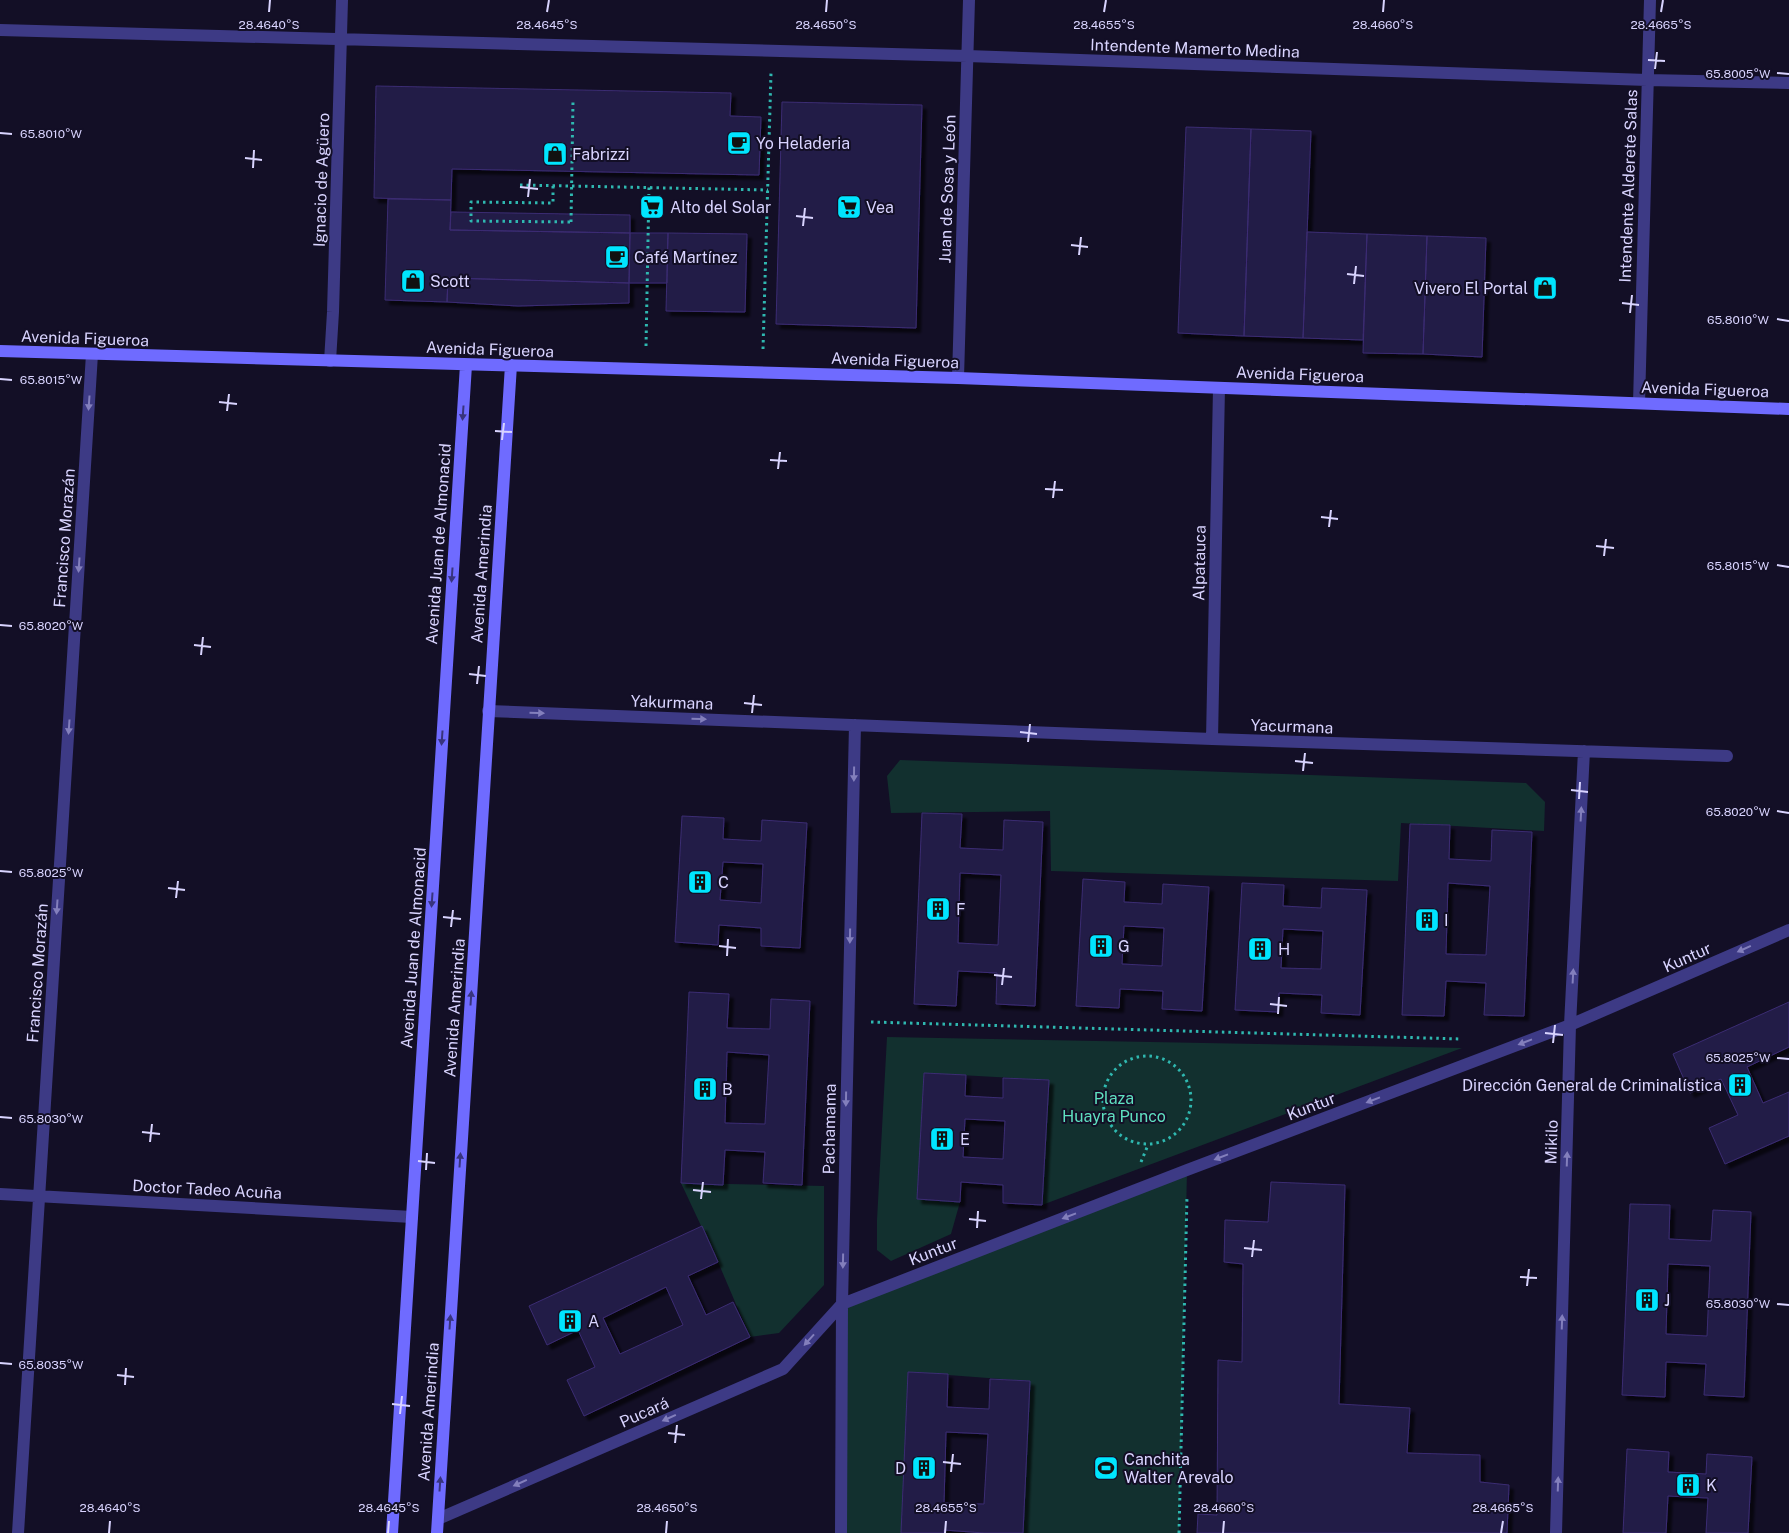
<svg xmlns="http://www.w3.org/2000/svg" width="1789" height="1533" viewBox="0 0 1789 1533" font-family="'Public Sans',sans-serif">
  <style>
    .green { fill: #12302f }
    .building { fill: #241b47; stroke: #3b2d73; fill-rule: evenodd; filter: url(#shadow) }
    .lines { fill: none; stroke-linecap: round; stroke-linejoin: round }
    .path { stroke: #2fb8b0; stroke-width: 3; stroke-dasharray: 2.5 4; stroke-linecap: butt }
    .street { stroke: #3d3a85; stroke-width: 12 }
    .secondary { stroke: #6f6bff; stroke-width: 12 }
    .path-bridge { stroke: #2fb8b0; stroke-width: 3; stroke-dasharray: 2.5 4; stroke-linecap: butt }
    .oneway { fill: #837fbc }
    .oneway2 { fill: #38347d }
    .ticks { fill: none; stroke: #d9d4ff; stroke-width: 2 }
    .labels { text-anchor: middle; stroke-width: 4; stroke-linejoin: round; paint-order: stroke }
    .street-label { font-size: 16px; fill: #d9d4ff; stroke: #130f26 }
    .poi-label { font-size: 16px; fill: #d9d4ff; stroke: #130f26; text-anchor: start }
    .park-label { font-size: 16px; fill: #5fe0c0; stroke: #130f26 }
    .ticks-label { font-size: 12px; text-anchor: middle; fill: #d9d4ff; stroke: #130f26; stroke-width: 4; stroke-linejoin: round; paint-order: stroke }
  </style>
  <defs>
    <filter id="shadow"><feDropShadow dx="4.5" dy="4.5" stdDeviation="1" flood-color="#0009"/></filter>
  </defs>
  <rect width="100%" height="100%" fill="#130f26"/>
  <path class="green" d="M900,760L1526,783L1545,802L1544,831L1401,823L1398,881L1051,871L1050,811L891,813L887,776Z
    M887,1037L1462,1048L1042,1205L1049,1080L924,1073L917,1199L960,1202L951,1234L891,1261L877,1250V1220Z
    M1187,1170L1179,1533H1023L1029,1381L908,1372L901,1533H841L842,1304Z
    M681,1183L824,1186V1285L779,1333L750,1337L718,1262Z"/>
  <path class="building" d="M376,86L731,93L730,116L761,117L759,175L452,169L451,200L374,198Z
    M782,102L922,105L916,328L776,324Z
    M1186,127L1251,129L1244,336L1178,333Z
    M1251,129L1311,131L1303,338L1244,336Z
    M388,199L451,200L450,230L630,233L629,283L448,278L447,302L385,300Z
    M451,212L630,215V233L450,230Z
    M1307,232L1367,234L1363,340L1303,338Z
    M630,233H668L667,283H629Z
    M668,233L747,234L745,312L666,311Z
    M1367,234L1427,236L1423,354L1363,353Z
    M1427,236L1486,238L1482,357L1423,354Z
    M448,278L629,283V303L518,306L447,302Z
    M922,813L962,814L960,848L1003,850L1004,820L1043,822L1035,1006L996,1004L997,973L958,971L956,1006L914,1004ZM960,873L1001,875L998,945L958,943Z
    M682,816L724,818L723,839L761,841L762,820L807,823L800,948L761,946V928L719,925L718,945L675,942ZM723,862L763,864L761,903L720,900Z
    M1410,824L1450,825L1449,859L1491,861L1492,830L1532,832L1524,1016L1484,1015L1486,983L1446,981L1444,1016L1402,1015ZM1448,883L1490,886L1486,955L1446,954Z
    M1083,879L1125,882L1124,902L1162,904L1163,884L1209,887L1202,1011L1162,1009L1163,991L1120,989L1119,1008L1076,1006ZM1124,926L1164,928L1162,966L1122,964Z
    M1242,883L1284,885L1283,906L1321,908L1322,888L1367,890L1360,1015L1321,1013L1322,995L1279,993L1278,1012L1235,1010ZM1283,929L1323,931L1321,969L1281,968Z
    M689,992L729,994L727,1028L770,1029L771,999L810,1001L802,1185L763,1183L765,1152L725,1150L723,1185L681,1183ZM727,1052L769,1055L765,1124L725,1123Z
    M1789,1002V1047L1747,1067L1763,1103L1789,1092V1136L1725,1164L1709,1128L1738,1115L1721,1079L1690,1093L1673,1054Z
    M924,1073L966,1075L965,1096L1003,1098V1078L1049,1080L1042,1205L1003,1203V1185L961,1182L960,1202L917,1199ZM965,1119L1005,1121L1003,1159L963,1157Z
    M1271,1182L1345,1185L1339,1404L1410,1408L1407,1453L1480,1455V1482L1509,1485L1507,1533H1197L1198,1514L1217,1515L1218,1360L1242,1362L1243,1264L1224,1262L1225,1220L1268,1222Z
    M1630,1204L1670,1205L1669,1239L1711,1241L1713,1210L1751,1212L1744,1397L1704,1395L1706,1364L1666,1362L1665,1397L1622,1395ZM1668,1264L1710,1266L1707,1336L1666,1334Z
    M702,1226L718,1262L688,1276L706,1315L733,1302L750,1337L584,1416L567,1380L595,1367L578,1330L547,1345L529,1306ZM666,1287L683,1325L620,1354L603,1318Z
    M908,1372L948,1374L947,1407L989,1409L990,1379L1030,1381L1023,1533H984L944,1530V1533H901ZM946,1432L988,1434L984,1504L944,1503Z
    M1627,1449L1669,1452L1668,1472L1706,1474L1707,1454L1752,1457L1748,1533H1706L1708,1498L1668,1496L1666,1533H1623Z"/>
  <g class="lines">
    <path class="path" d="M520,185L768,190
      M553,186V203L471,202V221L571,222
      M646,346L649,187
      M763,349L771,73
      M871,1022L1462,1039
      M1103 1100a44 44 0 1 1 88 0a44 44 0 1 1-88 0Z
      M1141,1162L1148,1145
      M1179,1533L1187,1196"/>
    <path class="street" d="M0,30L967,56L1647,80L1789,83
      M330,361L333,312L342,0
      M958,378L969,0
      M1639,403L1650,0
      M488,711L1212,739L1727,756
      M1212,739L1219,388
      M0,1194L412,1217
      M438,1519L783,1369L842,1304L1187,1170L1570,1025L1789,930
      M18,1533L92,354
      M841,1533L842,1304L855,725
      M1556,1533L1570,1025L1584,751"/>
    <path class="secondary" d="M0,351L958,378L1789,409
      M392,1533L466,365
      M437,1533L511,365"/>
    <path class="path-bridge" d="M571,222L573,101"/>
  </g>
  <defs><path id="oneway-solid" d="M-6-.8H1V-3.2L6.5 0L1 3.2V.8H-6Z" transform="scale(1.25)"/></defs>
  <g class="oneway">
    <use href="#oneway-solid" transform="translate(89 403) rotate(94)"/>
    <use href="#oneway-solid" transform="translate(79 565) rotate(94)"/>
    <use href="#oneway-solid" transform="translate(537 713) rotate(2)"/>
    <use href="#oneway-solid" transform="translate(699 719) rotate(2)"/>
    <use href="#oneway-solid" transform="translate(69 727) rotate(94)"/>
    <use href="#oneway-solid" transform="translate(854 774) rotate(91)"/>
    <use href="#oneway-solid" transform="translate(1581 814) rotate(-87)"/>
    <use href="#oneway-solid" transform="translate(57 907) rotate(94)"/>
    <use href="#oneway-solid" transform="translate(850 936) rotate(91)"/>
    <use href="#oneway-solid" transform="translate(1744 949) rotate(156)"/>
    <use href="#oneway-solid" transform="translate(1573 976) rotate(-87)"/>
    <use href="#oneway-solid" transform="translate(1525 1042) rotate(159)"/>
    <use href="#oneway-solid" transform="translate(846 1099) rotate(91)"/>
    <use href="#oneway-solid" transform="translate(1373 1100) rotate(159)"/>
    <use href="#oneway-solid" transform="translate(1221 1157) rotate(159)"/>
    <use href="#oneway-solid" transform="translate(1567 1159) rotate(-88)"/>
    <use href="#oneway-solid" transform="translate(1069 1216) rotate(159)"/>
    <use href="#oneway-solid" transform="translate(843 1261) rotate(91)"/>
    <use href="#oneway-solid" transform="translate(1562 1322) rotate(-88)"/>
    <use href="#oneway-solid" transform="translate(809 1340) rotate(132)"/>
    <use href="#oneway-solid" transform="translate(669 1418) rotate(156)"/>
    <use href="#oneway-solid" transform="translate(520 1483) rotate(156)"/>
    <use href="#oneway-solid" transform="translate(1558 1484) rotate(-88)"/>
  </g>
  <g class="oneway2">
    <use href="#oneway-solid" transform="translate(463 413) rotate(94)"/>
    <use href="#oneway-solid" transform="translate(452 575) rotate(94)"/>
    <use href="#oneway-solid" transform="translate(442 738) rotate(94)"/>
    <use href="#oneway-solid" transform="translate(432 900) rotate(94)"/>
    <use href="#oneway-solid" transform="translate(471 998) rotate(-86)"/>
    <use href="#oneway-solid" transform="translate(460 1160) rotate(-86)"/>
    <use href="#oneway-solid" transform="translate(450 1322) rotate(-86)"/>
    <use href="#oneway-solid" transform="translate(440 1484) rotate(-86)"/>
  </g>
  <path class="ticks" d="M269,12L270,0M547,12L549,0M826,12L827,0M1104,12L1106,0M1383,12L1384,0M1661,12L1663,0M1648,60L1665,61M1655,69L1657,52M1777,73L1789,74M0,133L12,134M245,158L262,160M253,168L254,150M520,187L538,189M528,197L530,179M796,216L813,218M803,226L805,208M1071,245L1088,247M1079,255L1081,237M1347,274L1364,276M1354,284L1356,266M1622,303L1639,305M1630,313L1632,295M1777,319L1789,321M0,379L12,380M219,402L237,404M227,411L229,394M495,431L512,432M502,440L504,423M770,460L787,461M778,469L780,452M1045,489L1063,490M1053,498L1055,481M1321,517L1338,519M1329,527L1331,510M1596,546L1614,548M1604,556L1606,539M1777,565L1789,567M0,625L12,626M194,645L211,647M201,655L203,637M469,674L486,676M477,684L479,666M744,703L762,705M752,713L754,695M1020,732L1037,734M1028,742L1030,724M1295,761L1313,763M1303,771L1305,753M1571,790L1588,792M1579,799L1580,782M1777,811L1789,813M0,871L12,872M168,888L185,890M176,898L178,881M443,917L461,919M451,927L453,910M719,946L736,948M727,956L728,939M994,975L1012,977M1002,985L1004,968M1270,1004L1287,1006M1278,1014L1279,997M1545,1033L1563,1035M1553,1043L1555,1025M1777,1058L1789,1059M0,1117L12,1118M142,1132L160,1134M150,1142L152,1124M418,1161L435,1163M426,1170L427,1153M693,1190L711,1192M701,1199L703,1182M969,1219L986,1221M977,1228L978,1211M1244,1248L1262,1250M1252,1257L1254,1240M1520,1277L1537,1278M1527,1286L1529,1269M1777,1304L1789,1305M0,1363L12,1364M117,1375L134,1377M125,1385L126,1368M392,1404L410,1406M400,1414L402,1396M668,1433L685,1435M675,1443L677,1425M943,1462L961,1464M951,1472L953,1454M109,1533L110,1521M388,1533L389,1521M666,1533L667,1521M945,1533L946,1521M1223,1533L1224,1521M1501,1533L1503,1521"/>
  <defs>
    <symbol id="cafe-square" viewBox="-11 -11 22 22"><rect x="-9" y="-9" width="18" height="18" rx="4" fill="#00e5ff" stroke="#130f26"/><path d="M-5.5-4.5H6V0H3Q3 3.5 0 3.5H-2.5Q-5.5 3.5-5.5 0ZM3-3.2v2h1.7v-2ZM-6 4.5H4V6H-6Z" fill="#111"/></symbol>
    <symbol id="shop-square" viewBox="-11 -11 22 22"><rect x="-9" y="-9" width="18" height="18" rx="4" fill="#00e5ff" stroke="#130f26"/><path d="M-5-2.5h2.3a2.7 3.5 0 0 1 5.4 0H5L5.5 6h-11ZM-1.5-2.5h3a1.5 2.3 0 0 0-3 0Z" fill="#111"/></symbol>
    <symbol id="supermarket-square" viewBox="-11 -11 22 22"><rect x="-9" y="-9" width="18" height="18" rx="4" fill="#00e5ff" stroke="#130f26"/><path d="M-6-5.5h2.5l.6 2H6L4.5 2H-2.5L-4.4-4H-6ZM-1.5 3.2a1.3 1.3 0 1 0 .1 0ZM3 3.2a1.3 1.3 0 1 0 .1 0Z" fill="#111"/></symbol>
    <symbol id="building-square" viewBox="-11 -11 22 22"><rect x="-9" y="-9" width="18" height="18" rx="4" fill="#00e5ff" stroke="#130f26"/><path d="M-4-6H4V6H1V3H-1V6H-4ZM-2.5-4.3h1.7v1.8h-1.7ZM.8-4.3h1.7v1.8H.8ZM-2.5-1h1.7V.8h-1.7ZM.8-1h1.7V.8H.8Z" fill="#111"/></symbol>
    <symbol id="stadium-square" viewBox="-11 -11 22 22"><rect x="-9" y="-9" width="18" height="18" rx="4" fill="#00e5ff" stroke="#130f26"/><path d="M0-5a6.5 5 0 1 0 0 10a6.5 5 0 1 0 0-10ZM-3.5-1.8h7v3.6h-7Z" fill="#111"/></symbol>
  </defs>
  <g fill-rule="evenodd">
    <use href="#cafe-square" x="725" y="129" width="28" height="28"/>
    <use href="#shop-square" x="541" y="140" width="28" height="28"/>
    <use href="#supermarket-square" x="638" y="193" width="28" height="28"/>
    <use href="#supermarket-square" x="835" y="193" width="28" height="28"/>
    <use href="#cafe-square" x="603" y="243" width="28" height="28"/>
    <use href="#shop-square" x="399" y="267" width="28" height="28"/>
    <use href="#shop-square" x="1531" y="274" width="28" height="28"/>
    <use href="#building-square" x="686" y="868" width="28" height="28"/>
    <use href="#building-square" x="924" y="895" width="28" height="28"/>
    <use href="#building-square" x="1413" y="906" width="28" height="28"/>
    <use href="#building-square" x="1087" y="932" width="28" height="28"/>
    <use href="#building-square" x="1246" y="935" width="28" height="28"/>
    <use href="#building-square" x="1726" y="1071" width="28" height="28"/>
    <use href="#building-square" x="691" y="1075" width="28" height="28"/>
    <use href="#building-square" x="928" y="1125" width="28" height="28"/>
    <use href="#building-square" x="1633" y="1286" width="28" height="28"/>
    <use href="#building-square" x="556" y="1307" width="28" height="28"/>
    <use href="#building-square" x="910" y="1454" width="28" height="28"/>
    <use href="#stadium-square" x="1092" y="1454" width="28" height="28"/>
    <use href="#building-square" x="1674" y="1471" width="28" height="28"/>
  </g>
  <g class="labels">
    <g class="street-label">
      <text transform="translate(1195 48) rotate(2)" y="6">Intendente Mamerto Medina</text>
      <text transform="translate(321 180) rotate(-88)" y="6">Ignacio de Agüero</text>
      <text transform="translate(1628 186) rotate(-88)" y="6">Intendente Alderete Salas</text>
      <text transform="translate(947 189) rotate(-88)" y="6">Juan de Sosa y León</text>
      <text transform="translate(85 338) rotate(2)" y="6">Avenida Figueroa</text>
      <text transform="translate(490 349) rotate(2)" y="6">Avenida Figueroa</text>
      <text transform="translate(895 360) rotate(2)" y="6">Avenida Figueroa</text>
      <text transform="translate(1300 374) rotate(2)" y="6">Avenida Figueroa</text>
      <text transform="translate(1705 389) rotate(2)" y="6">Avenida Figueroa</text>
      <text transform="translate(64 538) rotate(-86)" y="6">Francisco Morazán</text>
      <text transform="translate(438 544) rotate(-86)" y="6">Avenida Juan de Almonacid</text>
      <text transform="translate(1199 563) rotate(-89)" y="6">Alpatauca</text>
      <text transform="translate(481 574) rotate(-86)" y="6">Avenida Amerindia</text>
      <text transform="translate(672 702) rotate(2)" y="6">Yakurmana</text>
      <text transform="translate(1292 726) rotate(2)" y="6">Yacurmana</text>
      <text transform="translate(413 948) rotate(-86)" y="6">Avenida Juan de Almonacid</text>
      <text transform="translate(1687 957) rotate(-24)" y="6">Kuntur</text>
      <text transform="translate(37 973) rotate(-86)" y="6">Francisco Morazán</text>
      <text transform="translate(454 1008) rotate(-86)" y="6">Avenida Amerindia</text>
      <text transform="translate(1311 1106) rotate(-21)" y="6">Kuntur</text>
      <text transform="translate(829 1129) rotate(-89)" y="6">Pachamama</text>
      <text transform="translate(1551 1142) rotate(-88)" y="6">Mikilo</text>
      <text transform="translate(207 1189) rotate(3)" y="6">Doctor Tadeo Acuña</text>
      <text transform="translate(933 1251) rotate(-21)" y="6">Kuntur</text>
      <text transform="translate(428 1412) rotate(-86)" y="6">Avenida Amerindia</text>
      <text transform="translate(644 1412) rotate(-24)" y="6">Pucará</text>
    </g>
    <g class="poi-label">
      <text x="756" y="149">Yo Heladeria</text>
      <text x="572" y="160">Fabrizzi</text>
      <text x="670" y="213">Alto del Solar</text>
      <text x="866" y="213">Vea</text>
      <text x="634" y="263">Café Martínez</text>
      <text x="430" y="287">Scott</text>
      <text x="1528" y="294" text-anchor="end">Vivero El Portal</text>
      <text x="718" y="888">C</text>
      <text x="956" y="915">F</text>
      <text x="1444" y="926">I</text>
      <text x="1118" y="952">G</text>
      <text x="1278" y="955">H</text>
      <text x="1722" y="1091" text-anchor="end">Dirección General de Criminalística</text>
      <text x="722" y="1095">B</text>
      <text x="960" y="1145">E</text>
      <text x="1664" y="1306">J</text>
      <text x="588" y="1327">A</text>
      <text x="1124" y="1465">Canchita<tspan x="1124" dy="18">Walter Arevalo</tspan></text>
      <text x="906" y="1474" text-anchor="end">D</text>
      <text x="1706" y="1491">K</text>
    </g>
    <g class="park-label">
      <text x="1114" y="1104">Plaza<tspan x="1114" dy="18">Huayra Punco</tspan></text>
    </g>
  </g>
  <g class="ticks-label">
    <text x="269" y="29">28.4640°S</text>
    <text x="547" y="29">28.4645°S</text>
    <text x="826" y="29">28.4650°S</text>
    <text x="1104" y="29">28.4655°S</text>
    <text x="1383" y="29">28.4660°S</text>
    <text x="1661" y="29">28.4665°S</text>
    <text x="1738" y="78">65.8005°W</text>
    <text x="51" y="138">65.8010°W</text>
    <text x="1738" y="324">65.8010°W</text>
    <text x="51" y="384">65.8015°W</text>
    <text x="1738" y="570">65.8015°W</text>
    <text x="51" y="630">65.8020°W</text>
    <text x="1738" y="816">65.8020°W</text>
    <text x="51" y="877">65.8025°W</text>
    <text x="1738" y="1062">65.8025°W</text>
    <text x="51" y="1123">65.8030°W</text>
    <text x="1738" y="1308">65.8030°W</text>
    <text x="51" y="1369">65.8035°W</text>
    <text x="110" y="1512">28.4640°S</text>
    <text x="389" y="1512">28.4645°S</text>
    <text x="667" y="1512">28.4650°S</text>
    <text x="946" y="1512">28.4655°S</text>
    <text x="1224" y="1512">28.4660°S</text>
    <text x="1503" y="1512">28.4665°S</text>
  </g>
</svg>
